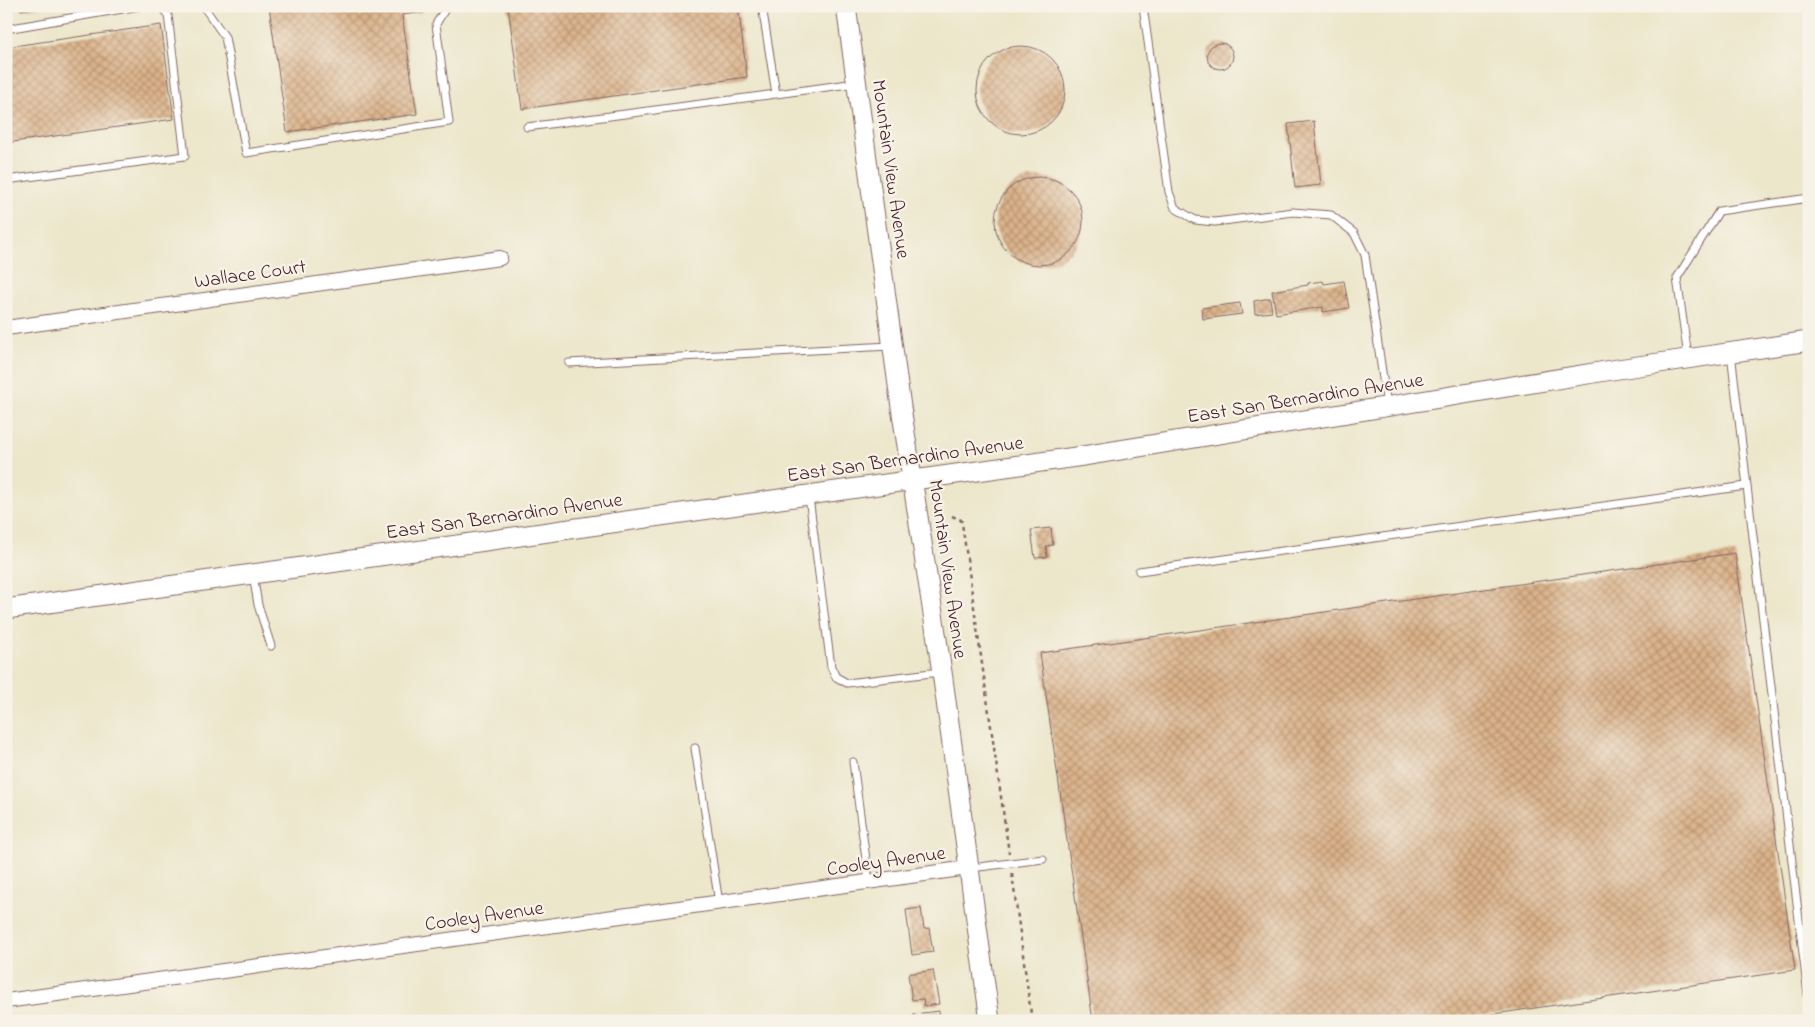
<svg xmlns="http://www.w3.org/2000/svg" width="1815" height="1027" viewBox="0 0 1815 1027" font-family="'Indie Flower',sans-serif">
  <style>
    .building { fill: url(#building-cross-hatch) }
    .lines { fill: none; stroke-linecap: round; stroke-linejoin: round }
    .lane-casing { stroke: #836563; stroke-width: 9 }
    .street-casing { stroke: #836563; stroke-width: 16 }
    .secondary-casing { stroke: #836563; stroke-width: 21 }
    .path { stroke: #836563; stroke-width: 2.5; stroke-dasharray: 4 4; stroke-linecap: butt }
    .lane { stroke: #fff; stroke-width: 7 }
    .street { stroke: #fff; stroke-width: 14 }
    .secondary { stroke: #fff; stroke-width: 19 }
    .labels { text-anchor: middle; stroke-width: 4.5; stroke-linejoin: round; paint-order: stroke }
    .street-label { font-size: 20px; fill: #4a1f2b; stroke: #f7f3e8 }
  </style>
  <defs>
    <pattern id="building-cross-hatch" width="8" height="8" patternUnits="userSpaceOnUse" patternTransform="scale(1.25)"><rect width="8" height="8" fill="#dbb38a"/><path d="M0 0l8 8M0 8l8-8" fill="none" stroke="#b49171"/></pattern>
  </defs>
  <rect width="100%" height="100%" fill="#f7f3e8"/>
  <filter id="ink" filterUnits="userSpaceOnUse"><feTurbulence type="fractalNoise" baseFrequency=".02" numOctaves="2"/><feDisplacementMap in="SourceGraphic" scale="10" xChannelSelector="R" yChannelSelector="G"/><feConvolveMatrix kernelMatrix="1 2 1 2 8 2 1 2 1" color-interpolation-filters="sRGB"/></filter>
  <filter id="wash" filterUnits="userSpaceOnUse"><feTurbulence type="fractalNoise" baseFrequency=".0096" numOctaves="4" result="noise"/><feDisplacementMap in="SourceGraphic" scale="20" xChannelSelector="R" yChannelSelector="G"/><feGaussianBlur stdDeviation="1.12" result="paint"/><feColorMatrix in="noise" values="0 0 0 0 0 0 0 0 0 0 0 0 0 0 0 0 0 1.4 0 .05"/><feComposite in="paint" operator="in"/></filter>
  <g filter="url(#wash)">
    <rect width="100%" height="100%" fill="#ece6ca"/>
    <g id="blocks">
      <path class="building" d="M21,6H40V7L21,10Z
        M269,6H423V12L402,15L417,114L287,132Z
        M508,6H738L747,77L522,109Z
        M161,25L174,119L6,143V47Z
        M1207 56a13 13 0 1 1 26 0a13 13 0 1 1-26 0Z
        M977 90a44 44 0 1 1 88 0a44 44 0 1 1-88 0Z
        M1314,121L1321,185L1295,188L1288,124Z
        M995 221a44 44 0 1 1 88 0a44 44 0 1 1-88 0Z
        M1323,281L1324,284L1344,281L1349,308L1323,312V307L1276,314L1272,291L1308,285V283Z
        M1270,298L1272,312L1255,314L1254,301Z
        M1240,303L1242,314L1203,319L1202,308Z
        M1051,528L1053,545L1046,546L1047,557L1035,558L1031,530Z
        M1735,553L1795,970L1446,1021H1093L1040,653Z
        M921,908L924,929L929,928L933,952L912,955L906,910Z
        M933,970L939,1004L924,1006L923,999L912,1000L908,974Z
        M939,1011L940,1021H914V1014Z"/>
    </g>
  </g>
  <g filter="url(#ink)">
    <use href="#blocks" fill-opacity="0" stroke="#836563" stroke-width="1"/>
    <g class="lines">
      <defs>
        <path id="lane" d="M206,6V10L225,37L246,153L449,122L436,24L447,6
          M762,6L776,94L856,83
          M1143,6L1169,192L1175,208L1195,220L1215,222L1293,212L1331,215L1354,233L1365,255L1387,406
          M6,29L140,6
          M527,127L776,94
          M6,180L185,156L168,15L161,6
          M1731,353L1809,1003
          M1688,357L1677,278L1719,211L1809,198
          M569,363L890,346
          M809,497L831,667L836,677L847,683L940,672
          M1139,571L1746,486
          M253,574L258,605L271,646
          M695,748L719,903
          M853,762L869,882
          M971,868L1043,859"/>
        <path id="street" d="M6,328L500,258
          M6,1001L968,868"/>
        <path id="secondary" d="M846,6L901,407L942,672L990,1021
          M6,609L1083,456L1618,369L1809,341"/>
      </defs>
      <use href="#lane" class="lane-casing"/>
      <use href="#street" class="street-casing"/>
      <use href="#secondary" class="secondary-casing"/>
      <path class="path" d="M952,516L961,520L962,523L1009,853
        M1012,874L1032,1021"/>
      <use href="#lane" class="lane"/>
      <use href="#street" class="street"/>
      <use href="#secondary" class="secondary"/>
    </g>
  </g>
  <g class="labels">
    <g class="street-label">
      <text transform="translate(892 169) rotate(82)" y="7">Mountain View Avenue</text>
      <text transform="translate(250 273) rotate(-8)" y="7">Wallace Court</text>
      <text transform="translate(1305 397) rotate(-9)" y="7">East San Bernardino Avenue</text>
      <text transform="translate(905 458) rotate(-8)" y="7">East San Bernardino Avenue</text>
      <text transform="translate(504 515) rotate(-8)" y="7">East San Bernardino Avenue</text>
      <text transform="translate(949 569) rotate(82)" y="7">Mountain View Avenue</text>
      <text transform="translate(886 860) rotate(-8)" y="7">Cooley Avenue</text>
      <text transform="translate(484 915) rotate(-8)" y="7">Cooley Avenue</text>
    </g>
  </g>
  <rect width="1815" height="1027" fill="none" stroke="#f7f3e8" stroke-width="25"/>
</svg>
